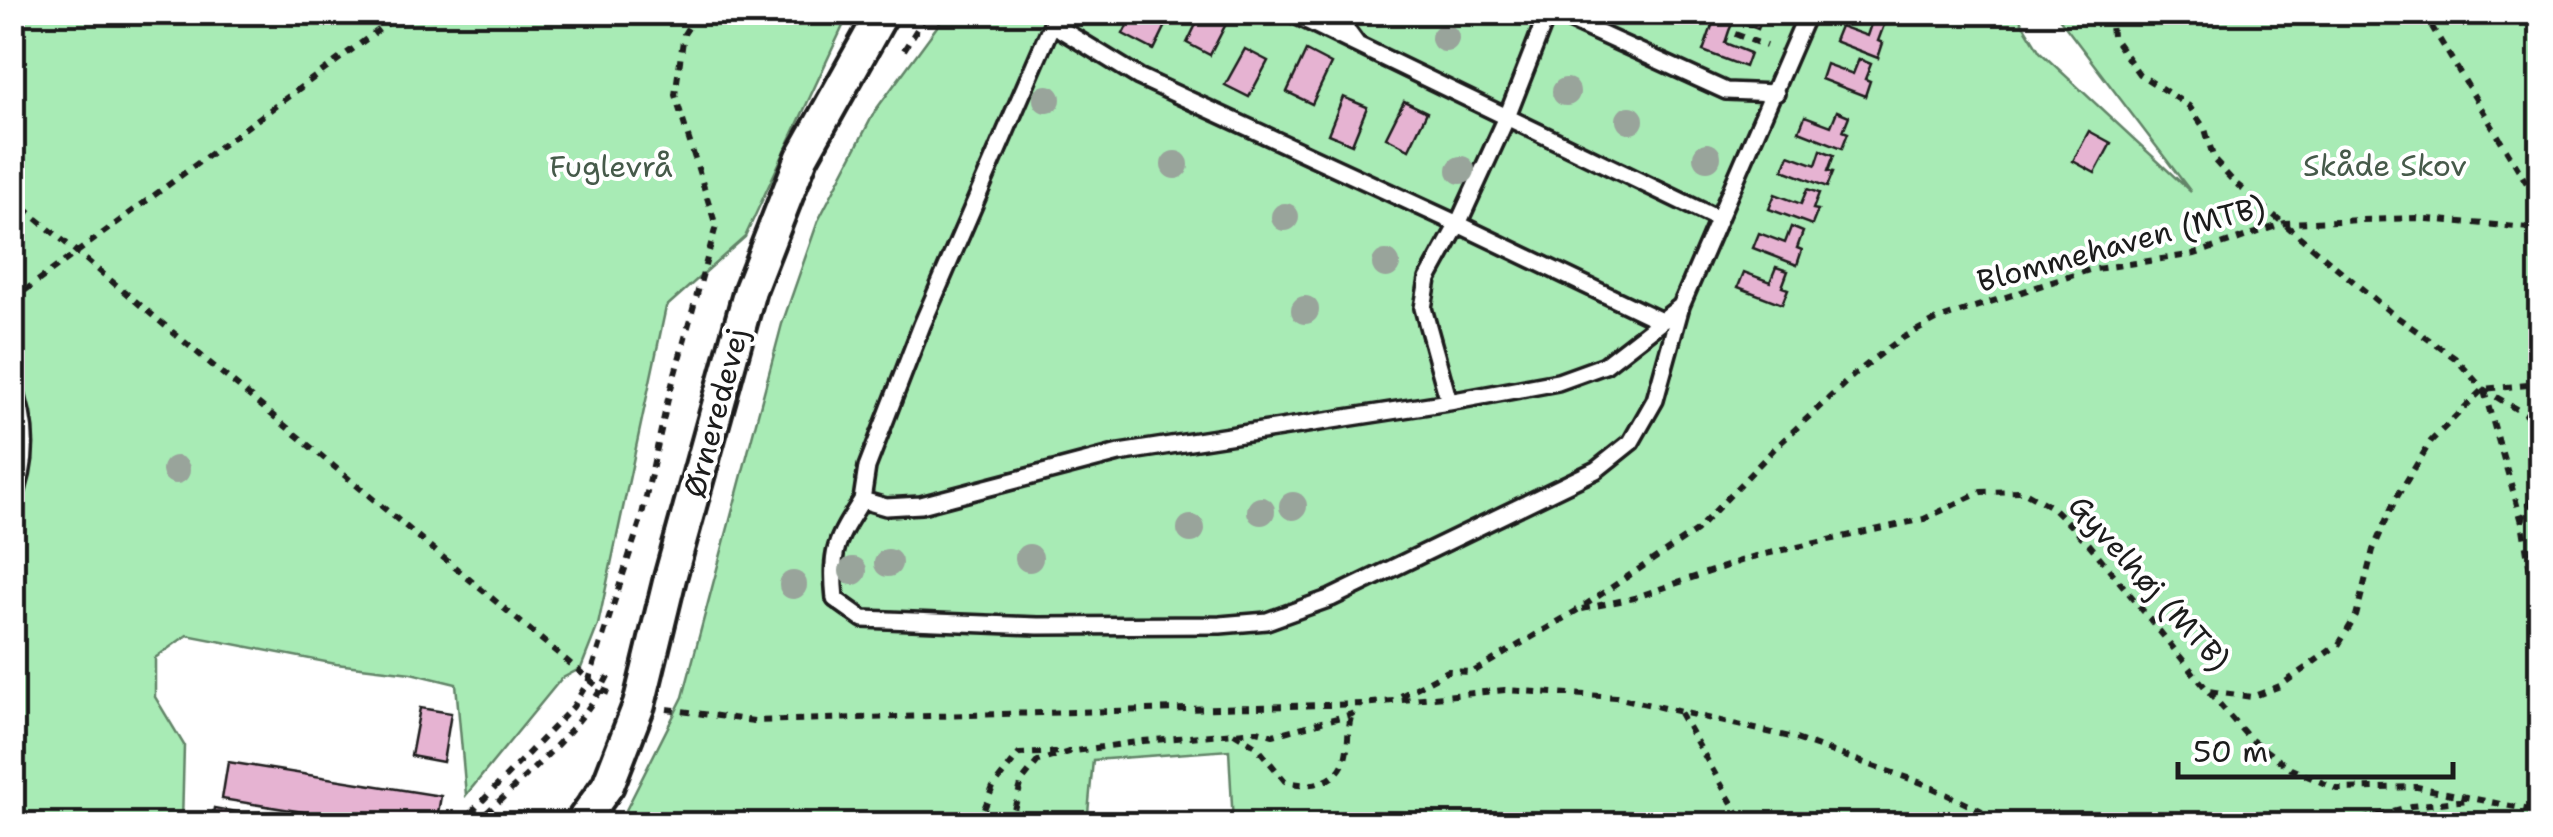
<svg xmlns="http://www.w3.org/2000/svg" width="2553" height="837" viewBox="0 0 2553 837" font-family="'Shantell Sans',sans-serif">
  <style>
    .green { fill: #a8ebb5; stroke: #628468; stroke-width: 2.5 }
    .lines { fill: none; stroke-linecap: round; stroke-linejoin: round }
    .stream { stroke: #5d8d94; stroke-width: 11 }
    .building { fill: #e6b3d2; stroke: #1c1c1c; stroke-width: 2.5 }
    .lane-casing { stroke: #1c1c1c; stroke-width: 22 }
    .street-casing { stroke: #1c1c1c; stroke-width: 38 }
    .path { stroke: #1c1c1c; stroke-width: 6; stroke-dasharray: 8 8; stroke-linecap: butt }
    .lane { stroke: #fff; stroke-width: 15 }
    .street { stroke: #fff; stroke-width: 30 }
    .tree { fill: #99a49b }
    .labels { text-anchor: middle; stroke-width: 8; stroke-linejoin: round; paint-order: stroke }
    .park-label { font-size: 30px; fill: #465a4a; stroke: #fff }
    .street-label { font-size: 30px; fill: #1c1c1c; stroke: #fff }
  </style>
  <rect width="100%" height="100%" fill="#fff"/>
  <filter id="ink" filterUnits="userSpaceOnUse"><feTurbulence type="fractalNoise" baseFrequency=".01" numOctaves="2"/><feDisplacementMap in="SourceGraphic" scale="20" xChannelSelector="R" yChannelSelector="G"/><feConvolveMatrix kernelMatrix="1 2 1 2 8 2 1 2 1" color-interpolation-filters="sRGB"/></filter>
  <g filter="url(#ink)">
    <path class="green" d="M12,13H849L745,237L666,307L598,625L581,668L561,679L466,795L456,684L411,673L336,664L187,635L155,658V697L184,745L182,824H13Z
      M947,13H2016L2040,52L2191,192L2055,13H2540V824H1233L1229,750L1093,760L1087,824H619L683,697L782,324L818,221L875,111Z"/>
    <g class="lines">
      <path class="stream" d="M746,14L748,12"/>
    </g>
    <path class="building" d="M1134,12L1171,15L1154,50L1123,34Z
      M1202,12H1217L1229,18L1210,55L1187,43Z
      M1717,12L1764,14L1758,29L1734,19L1729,31L1725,43L1750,53L1745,67L1703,51Z
      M1872,21L1884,25L1878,41L1883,43L1878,58L1834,41L1840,26L1867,36Z
      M1245,49L1268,61L1249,97L1225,85Z
      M1306,51L1331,64L1312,104L1287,92Z
      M1859,59L1871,64L1865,79L1870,81L1865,96L1821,79L1826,64L1853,74Z
      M1343,97L1367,107L1352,144L1328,134Z
      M1404,101L1427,112L1409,149L1386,137Z
      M1837,111L1849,116L1843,131L1848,133L1842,148L1799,131L1805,116L1831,126Z
      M2089,131L2111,143L2095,173L2073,161Z
      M1821,150L1834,155L1828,171L1833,172L1827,187L1783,170L1789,155L1816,165Z
      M1807,189L1819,193L1813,209L1818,210L1812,225L1769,209L1775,194L1801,204Z
      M1791,227L1803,232L1797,248L1802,250L1797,265L1753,248L1759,233L1785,243Z
      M1776,267L1788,271L1782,287L1788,289L1782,304L1738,287L1744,272L1770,282Z
      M420,708L451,713L443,762L411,756Z
      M228,762L441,796L436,824H333L334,817L222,799Z
      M214,808L241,813L238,824H211Z"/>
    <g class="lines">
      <defs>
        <path id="lane" d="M1059,12L1052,24L1139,77L1458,224L1659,320
          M1289,12L1718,219
          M1339,12V20L1356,43
          M1552,12L1726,91L1776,93
          M1052,24L922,325L867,467L862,500L886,507L921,505L1119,453L1449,402L1558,382L1605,365L1681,306L1808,12
          M12,383C28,423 29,463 12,503
          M1449,402L1423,308L1428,279L1458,224L1507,117L1548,12
          M862,500C836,541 830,550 835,599L863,619L1038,626L1220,625L1267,621L1331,598L1596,470L1631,442L1655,400L1681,306"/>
        <path id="street" d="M580,824L608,785L639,705L670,578L750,290L802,157L883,12"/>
      </defs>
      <use href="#lane" class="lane-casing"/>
      <use href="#street" class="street-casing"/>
      <path class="path" d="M2110,12L2112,36L2139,74L2189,106L2205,129L2214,160L2234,182L2390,312L2455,358L2483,389L2526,415L2540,417
        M2423,12L2540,205
        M1735,34L1766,46
        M904,50L928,12
        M12,198L602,690L612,694
        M12,300L403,12
        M2484,391L2522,522L2540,633
        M2522,521L2540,478
        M1582,609L1634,598L1752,557L1924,519L1981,492L2023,491L2053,508L2089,544L2208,691L2252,697L2280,686L2339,644L2356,616L2373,550L2395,500L2431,441L2483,389L2540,384
        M2209,692L2249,738L2291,769L2337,789L2417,787L2540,812
        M1401,696L1448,671L1473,672L1576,611L1696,531L1774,449L1856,373L1899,340L1938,319L2089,270L2195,254L2285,223L2416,218L2540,229
        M667,709L754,721L1362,704L1505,690L1616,697L1790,737L1922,783L2010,824
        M1680,713L1744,824
        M1234,733L1256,746L1285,781C1309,789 1340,784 1346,755C1349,741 1347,728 1352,714
        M460,824L573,707L589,680L641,519L668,399L716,226L675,95L684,34L698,12
        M475,824C519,781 583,729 609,674
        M978,824L993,787L1019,754L1063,752
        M1010,824L1022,781L1038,761L1069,752L1143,741L1257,731L1273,735L1352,714L1361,704
        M2347,824L2411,806L2468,800"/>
      <use href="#lane" class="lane"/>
      <use href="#street" class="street"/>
    </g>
    <g class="tree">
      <circle cx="1445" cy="38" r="14"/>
      <circle cx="1566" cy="92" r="14"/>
      <circle cx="1047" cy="99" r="14"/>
      <circle cx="1630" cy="120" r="14"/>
      <circle cx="1707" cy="157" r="14"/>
      <circle cx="1175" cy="165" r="14"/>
      <circle cx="1461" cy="170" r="14"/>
      <circle cx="1285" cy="217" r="14"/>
      <circle cx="1386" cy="264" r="14"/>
      <circle cx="1305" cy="310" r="14"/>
      <circle cx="176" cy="470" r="14"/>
      <circle cx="1293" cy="506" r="14"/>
      <circle cx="1261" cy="511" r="14"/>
      <circle cx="1191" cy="529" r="14"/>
      <circle cx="1029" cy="558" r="14"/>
      <circle cx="888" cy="563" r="14"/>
      <circle cx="853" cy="571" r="14"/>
      <circle cx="793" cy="585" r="14"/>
    </g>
  </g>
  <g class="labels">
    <g class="park-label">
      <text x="2385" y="176">Skåde Skov</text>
      <text x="611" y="177">Fuglevrå</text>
    </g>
    <g class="street-label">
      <text transform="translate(2121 244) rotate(-15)" y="10">Blommehaven (MTB)</text>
      <text transform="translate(716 413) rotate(-75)" y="10">Ørneredevej</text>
      <text transform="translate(2149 583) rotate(48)" y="10">Gyvelhøj (MTB)</text>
    </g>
  </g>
  <rect width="2553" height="837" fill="none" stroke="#fff" stroke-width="50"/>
  <rect x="25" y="25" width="2503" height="787" fill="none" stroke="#1c1c1c" stroke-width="4" filter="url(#ink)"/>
  <path d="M2178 762v15h275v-15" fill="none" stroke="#1c1c1c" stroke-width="5"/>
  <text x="2193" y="762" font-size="30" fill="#1c1c1c" stroke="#ffffff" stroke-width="8" paint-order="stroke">50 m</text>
</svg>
